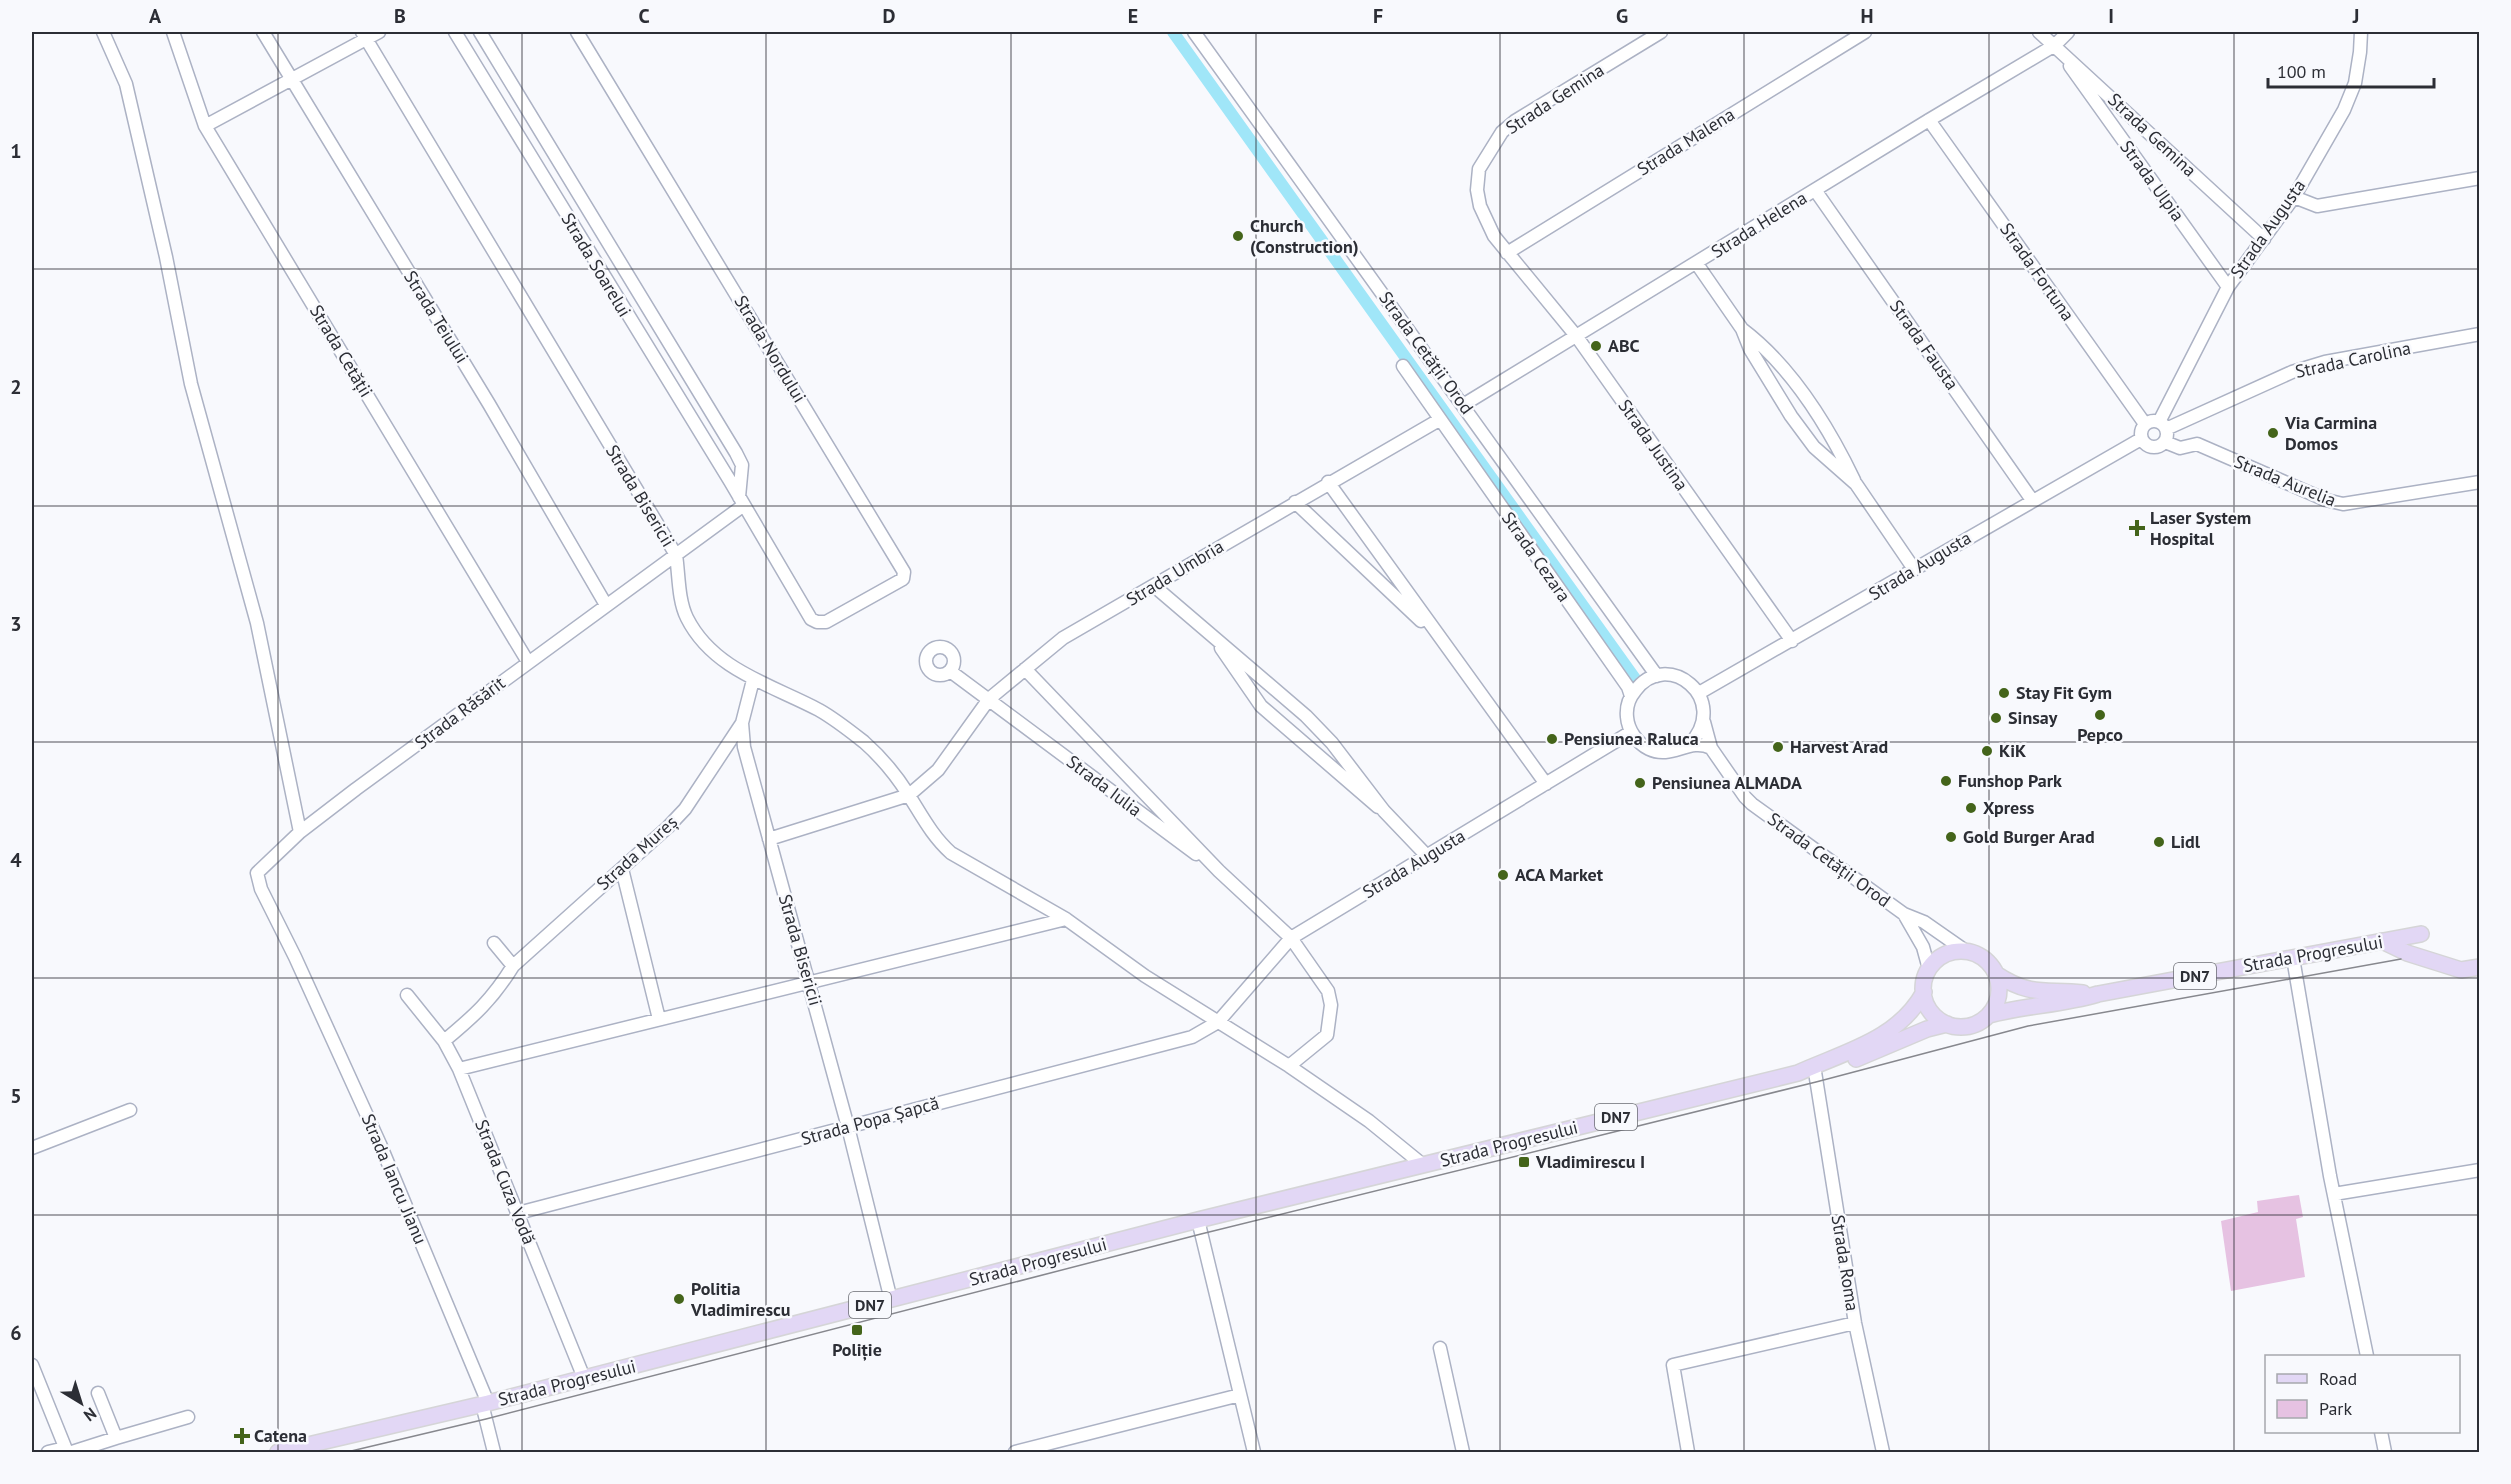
<svg xmlns="http://www.w3.org/2000/svg" width="2511" height="1484" viewBox="0 0 2511 1484" font-family="'PT Sans',sans-serif">
  <style>
    .green { fill: #e6c2e2 }
    .lines { fill: none; stroke-linecap: round; stroke-linejoin: round }
    .canal { stroke: #a0e6f8; stroke-width: 12 }
    .minor-casing { stroke: #acb2c4; stroke-width: 15 }
    .major-casing { stroke: #d5d5d7; stroke-width: 18 }
    .minor { stroke: #fff; stroke-width: 12 }
    .major { stroke: #e2d7f5; stroke-width: 15 }
    .tram { stroke: #87888e; stroke-width: 1.5 }
    .grid { fill: none; stroke: #2c2e35; stroke-width: 1.5; stroke-opacity: 0.55 }
    .poi-dot { fill: #44641a; stroke: #f8f9fd; stroke-width: 2 }
    .labels { text-anchor: middle; stroke-width: 5; stroke-linejoin: round; paint-order: stroke }
    .shield { fill: #f8f9fd; stroke: #696b71; stroke-width: 1.5 }
    .shield-label { font-size: 16px; font-weight: bold; fill: #2c2e35 }
    .street-label { font-size: 18px; fill: #2c2e35; stroke: #f8f9fd }
    .poi-label { font-size: 18px; font-weight: bold; fill: #2c2e35; stroke: #f8f9fd; text-anchor: start }
    .neatline { fill: none; stroke: #2c2e35; stroke-width: 2 }
    .grid-label { font-size: 20px; text-anchor: middle; font-weight: bold; fill: #2c2e35 }
  </style>
  <rect width="100%" height="100%" fill="#f8f9fd"/>
  <path class="green" d="M2299,1195L2303,1217L2296,1219L2305,1277L2231,1291L2221,1221L2258,1212L2257,1201Z"/>
  <g class="lines">
    <path class="canal" d="M1173,32L1636,680"/>
    <defs>
      <path id="minor" d="M103,32L126,84L166,257L191,384L257,623L300,832
        M173,32L205,126L528,662
        M263,32L489,404L606,605
        M362,32L676,555C679,575 678,600 687,618C713,670 772,685 819,710C835,719 850,731 864,742C881,757 896,775 908,794C922,816 932,836 951,853L1066,919L1145,976L1289,1066L1369,1121L1423,1165
        M455,32L730,481L811,619L817,622H826L903,579L904,572L577,32
        M480,32L736,453L742,465L739,497
        M1194,32L1657,676
        M1661,32L1515,121L1502,132L1479,169L1477,190L1480,206L1494,236L1577,337L1792,641
        M2039,32L2264,239
        M2070,66L2228,287
        M1929,120L2145,424
        M205,126L379,32
        M1815,190L2032,500
        M2294,197L2317,206L2480,178
        M1507,253L1865,32
        M1697,264L1742,329L1750,349L1791,416L1814,447L1856,484L1914,569
        M1742,329C1791,366 1828,426 1854,480
        M1403,366L1628,687L1631,696
        M1463,405L1929,120L2055,45L2068,32
        M2141 434a13 13 0 1 1 26 0a13 13 0 1 1-26 0Z
        M2159,422L2228,287L2294,197L2344,110L2355,83L2360,52L2361,32
        M2166,429L2292,372L2325,362L2480,334
        M2165,442L2180,448L2197,444L2326,500L2343,504L2480,482
        M1328,482L1546,784
        M1295,502L1421,621
        M1154,586L1306,716L1332,743L1384,811L1427,856
        M926 661a14 14 0 1 1 28 0a14 14 0 1 1-28 0Z
        M1221,648L1261,706L1378,807
        M1025,669L1219,871L1291,938L1328,991L1331,1005L1327,1035L1289,1066
        M950,671L1196,854
        M753,680L742,723L744,747L848,1127L891,1300
        M1699,693L2141,439
        M1704,722L1711,748L1745,797L1752,804L1904,914L1924,922L1967,952
        M1689,745C1733,699 1666,647 1635,691C1629,698 1626,707 1627,717C1628,730 1637,743 1649,749C1672,760 1689,737 1711,748
        M769,839L909,795L938,770L989,699L1063,638L1439,420
        M622,869L659,1019
        M1904,914L1923,947L1929,969
        M494,943L513,966
        M2293,958L2330,1176L2367,1356
        M407,995L444,1041L459,1069L584,1378
        M444,1041C474,1016 492,1000 513,966L668,827L685,809L742,723
        M459,1069L1066,919
        M1815,1072L1855,1323L1883,1452
        M32,1148L130,1110
        M2334,1194L2480,1170
        M518,1213L1192,1037L1218,1022L1291,938L1631,732
        M1198,1220L1254,1452
        M1440,1348L1463,1452
        M32,1365L67,1452
        M488,1403L380,1144L295,957L261,889L257,873L300,832L356,789L744,505
        M482,1404L494,1452
        M2381,1432L2385,1452
        M116,1438L188,1417
        M48,1452L65,1448
        M72,1452L116,1438L98,1393
        M1015,1452L1240,1395
        M1688,1452L1673,1365L1855,1323"/>
      <path id="major" d="M2382,941L2407,953L2461,970L2480,967
        M1923 989a38 38 0 1 1 76 0a38 38 0 1 1-76 0Z
        M1996,974C2031,997 2045,989 2083,993
        M1989,1015C2026,1005 2061,1005 2098,994L2421,934
        M1856,1059L1927,1029L1947,1024
        M278,1452L488,1403L1198,1220L1798,1073C1844,1052 1898,1040 1924,992"/>
    </defs>
    <use href="#minor" class="minor-casing"/>
    <use href="#major" class="major-casing"/>
    <use href="#minor" class="minor"/>
    <use href="#major" class="major"/>
    <path class="tram" d="M347,1452L486,1419L1201,1234L1816,1082L2028,1026L2401,959"/>
  </g>
  <path class="grid" d="M278,32V1452M522,32V1452M766,32V1452M1011,32V1452M1256,32V1452M1500,32V1452M1744,32V1452M1989,32V1452M2234,32V1452M32,269H2480M32,506H2480M32,742H2480M32,978H2480M32,1215H2480"/>
  <g class="poi-dot">
    <circle cx="1238" cy="236" r="6"/>
    <circle cx="1596" cy="346" r="6"/>
    <circle cx="2273" cy="433" r="6"/>
    <path d="M2134 519h6v6h6v6h-6v6h-6v-6h-6v-6h6z"/>
    <circle cx="2004" cy="693" r="6"/>
    <circle cx="2100" cy="715" r="6"/>
    <circle cx="1996" cy="718" r="6"/>
    <circle cx="1552" cy="739" r="6"/>
    <circle cx="1778" cy="747" r="6"/>
    <circle cx="1987" cy="751" r="6"/>
    <circle cx="1946" cy="781" r="6"/>
    <circle cx="1640" cy="783" r="6"/>
    <circle cx="1971" cy="808" r="6"/>
    <circle cx="1951" cy="837" r="6"/>
    <circle cx="2159" cy="842" r="6"/>
    <circle cx="1503" cy="875" r="6"/>
    <rect x="1518" y="1156" width="12" height="12" rx="3"/>
    <circle cx="679" cy="1299" r="6"/>
    <rect x="851" y="1324" width="12" height="12" rx="3"/>
    <path d="M239 1427h6v6h6v6h-6v6h-6v-6h-6v-6h6z"/>
  </g>
  <g class="labels">
    <g class="shield">
      <rect x="2174" y="963" width="42" height="26" rx="4.5"/>
      <rect x="1595" y="1104" width="42" height="26" rx="4.5"/>
      <rect x="849" y="1292" width="42" height="26" rx="4.5"/>
    </g>
    <g class="shield-label">
      <text x="2195" y="982">DN7</text>
      <text x="1616" y="1123">DN7</text>
      <text x="870" y="1311">DN7</text>
    </g>
    <g class="street-label">
      <text transform="translate(1555 99) rotate(-33)" y="6">Strada Gemina</text>
      <text transform="translate(2152 135) rotate(43)" y="6">Strada Gemina</text>
      <text transform="translate(1686 142) rotate(-32)" y="6">Strada Malena</text>
      <text transform="translate(2152 181) rotate(54)" y="6">Strada Ulpia</text>
      <text transform="translate(1759 225) rotate(-32)" y="6">Strada Helena</text>
      <text transform="translate(2268 229) rotate(-55)" y="6">Strada Augusta</text>
      <text transform="translate(596 265) rotate(59)" y="6">Strada Soarelui</text>
      <text transform="translate(2037 272) rotate(55)" y="6">Strada Fortuna</text>
      <text transform="translate(436 317) rotate(58)" y="6">Strada Teiului</text>
      <text transform="translate(1924 345) rotate(55)" y="6">Strada Fausta</text>
      <text transform="translate(770 349) rotate(59)" y="6">Strada Nordului</text>
      <text transform="translate(341 351) rotate(59)" y="6">Strada Cetății</text>
      <text transform="translate(1426 353) rotate(54)" y="6">Strada Cetății Orod</text>
      <text transform="translate(2353 360) rotate(-12)" y="6">Strada Carolina</text>
      <text transform="translate(1653 445) rotate(55)" y="6">Strada Justina</text>
      <text transform="translate(2285 481) rotate(22)" y="6">Strada Aurelia</text>
      <text transform="translate(640 496) rotate(59)" y="6">Strada Bisericii</text>
      <text transform="translate(1536 557) rotate(55)" y="6">Strada Cezara</text>
      <text transform="translate(1920 566) rotate(-31)" y="6">Strada Augusta</text>
      <text transform="translate(1175 573) rotate(-31)" y="6">Strada Umbria</text>
      <text transform="translate(460 713) rotate(-37)" y="6">Strada Răsărit</text>
      <text transform="translate(1104 786) rotate(37)" y="6">Strada Iulia</text>
      <text transform="translate(637 853) rotate(-42)" y="6">Strada Mureș</text>
      <text transform="translate(1829 860) rotate(36)" y="6">Strada Cetății Orod</text>
      <text transform="translate(1414 864) rotate(-31)" y="6">Strada Augusta</text>
      <text transform="translate(800 950) rotate(74)" y="6">Strada Bisericii</text>
      <text transform="translate(2313 954) rotate(-10)" y="6">Strada Progresului</text>
      <text transform="translate(870 1121) rotate(-15)" y="6">Strada Popa Șapcă</text>
      <text transform="translate(1509 1144) rotate(-14)" y="6">Strada Progresului</text>
      <text transform="translate(394 1179) rotate(67)" y="6">Strada Iancu Jianu</text>
      <text transform="translate(505 1182) rotate(68)" y="6">Strada Cuza Vodă</text>
      <text transform="translate(1038 1262) rotate(-15)" y="6">Strada Progresului</text>
      <text transform="translate(1845 1263) rotate(81)" y="6">Strada Roma</text>
      <text transform="translate(567 1383) rotate(-14)" y="6">Strada Progresului</text>
    </g>
    <g class="poi-label">
      <text x="1250" y="232">Church<tspan x="1250" dy="21">(Construction)</tspan></text>
      <text x="1608" y="352">ABC</text>
      <text x="2285" y="429">Via Carmina<tspan x="2285" dy="21">Domos</tspan></text>
      <text x="2150" y="524">Laser System<tspan x="2150" dy="21">Hospital</tspan></text>
      <text x="2016" y="699">Stay Fit Gym</text>
      <text x="2008" y="724">Sinsay</text>
      <text x="2100" y="741" text-anchor="middle">Pepco</text>
      <text x="1564" y="745">Pensiunea Raluca</text>
      <text x="1790" y="753">Harvest Arad</text>
      <text x="1999" y="757">KiK</text>
      <text x="1958" y="787">Funshop Park</text>
      <text x="1652" y="789">Pensiunea ALMADA</text>
      <text x="1983" y="814">Xpress</text>
      <text x="1963" y="843">Gold Burger Arad</text>
      <text x="2171" y="848">Lidl</text>
      <text x="1515" y="881">ACA Market</text>
      <text x="1536" y="1168">Vladimirescu I</text>
      <text x="691" y="1295">Politia<tspan x="691" dy="21">Vladimirescu</tspan></text>
      <text x="857" y="1356" text-anchor="middle">Poliție</text>
      <text x="254" y="1442">Catena</text>
    </g>
  </g>
  <rect width="2511" height="1484" fill="none" stroke="#f8f9fd" stroke-width="66"/>
  <rect x="2265" y="1355" width="195" height="78" fill="#f8f9fd" stroke="#a6a8ad" stroke-width="1.5"/>
  <rect x="2277" y="1374" width="30" height="9" fill="#e2d7f5" stroke="#a6a8ad" stroke-width="1.5"/>
  <text x="2319" y="1385" font-size="18" fill="#2c2e35">Road</text>
  <rect x="2277" y="1400" width="30" height="18" fill="#e6c2e2" stroke="#a6a8ad" stroke-width="1.5"/>
  <text x="2319" y="1415" font-size="18" fill="#2c2e35">Park</text>
  <g transform="translate(81 1403) rotate(142)" stroke="#f8f9fd" stroke-width="4.5" paint-order="stroke">
  <path d="M0-4.5L10 22L0 15L-10 22Z" fill="#2c2e35"/>
  <text y="-9" font-size="16" font-weight="bold" text-anchor="middle" fill="#2c2e35">N</text>
  </g>
  <path d="M2268 78v9h166v-9" fill="none" stroke="#2c2e35" stroke-width="3"/>
  <text x="2277" y="78" font-size="18" fill="#2c2e35" stroke="#f8f9fd" stroke-width="4.5" paint-order="stroke">100 m</text>
  <rect x="33" y="33" width="2445" height="1418" class="neatline"/>
  <g class="grid-label">
    <text x="155" y="23">A</text>
    <text x="400" y="23">B</text>
    <text x="644" y="23">C</text>
    <text x="889" y="23">D</text>
    <text x="1133" y="23">E</text>
    <text x="1378" y="23">F</text>
    <text x="1622" y="23">G</text>
    <text x="1867" y="23">H</text>
    <text x="2111" y="23">I</text>
    <text x="2356" y="23">J</text>
    <text x="16" y="158">1</text>
    <text x="16" y="394">2</text>
    <text x="16" y="631">3</text>
    <text x="16" y="867">4</text>
    <text x="16" y="1103">5</text>
    <text x="16" y="1340">6</text>
  </g>
</svg>
